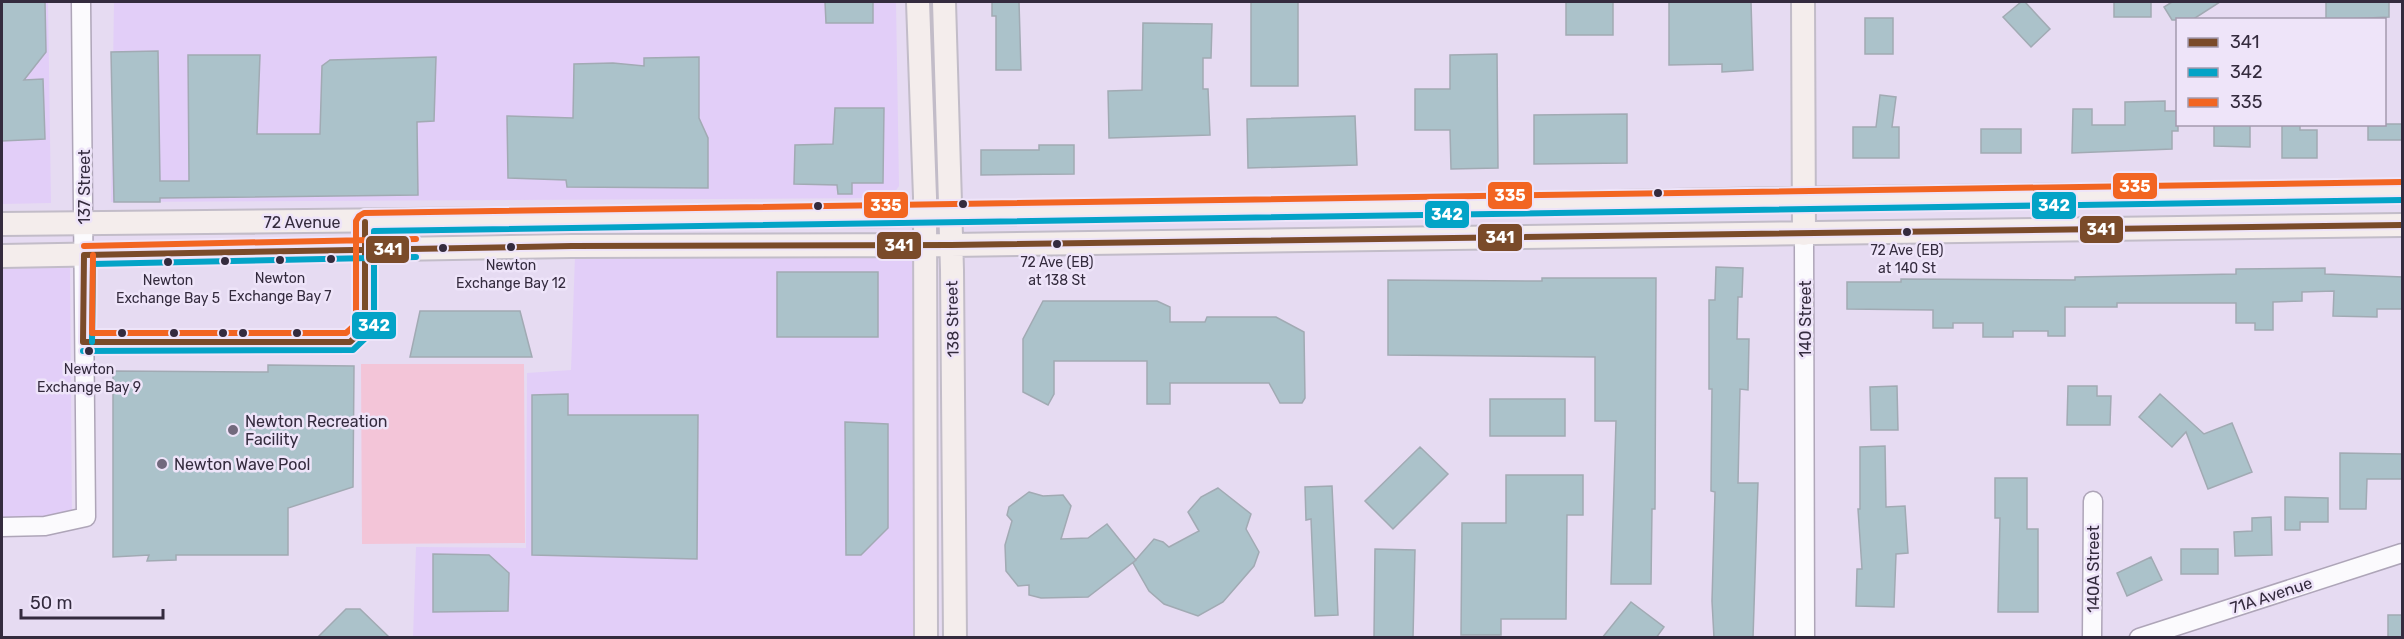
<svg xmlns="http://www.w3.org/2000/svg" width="2404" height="639" viewBox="0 0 2404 639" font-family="Rubik,sans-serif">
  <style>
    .built { fill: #e2cef8 }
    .green { fill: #f3c5d8 }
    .building { fill: #abc2ca; stroke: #a1aab3; stroke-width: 1.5 }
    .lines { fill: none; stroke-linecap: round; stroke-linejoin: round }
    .minor-casing { stroke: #aea5b8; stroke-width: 21 }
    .major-casing { stroke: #c2bcc8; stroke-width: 26 }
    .minor { stroke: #fbfafd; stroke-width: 18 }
    .major { stroke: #f4edec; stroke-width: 22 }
    .bus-1-casing { stroke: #eee4f9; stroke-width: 10 }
    .bus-2-casing { stroke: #eee4f9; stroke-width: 10 }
    .bus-3-casing { stroke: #eee4f9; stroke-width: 10 }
    .bus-1 { stroke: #7a4b2a; stroke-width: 6 }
    .bus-2 { stroke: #03a3c7; stroke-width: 6 }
    .bus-3 { stroke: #f26522; stroke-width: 6 }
    .bus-dot { fill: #342b3e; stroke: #eee4f9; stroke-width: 2 }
    .poi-dot { fill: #72697d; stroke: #eee4f9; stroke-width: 2 }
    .labels { text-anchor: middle; stroke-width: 5; stroke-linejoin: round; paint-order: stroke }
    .bus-label { font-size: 14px; fill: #342b3e; stroke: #eee4f9 }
    .street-label { font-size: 16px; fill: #342b3e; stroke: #eee4f9 }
    .poi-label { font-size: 16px; fill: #342b3e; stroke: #eee4f9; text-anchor: start }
    .line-badge { stroke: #eee4f9; stroke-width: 2 }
    .badge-label { font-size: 16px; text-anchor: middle; font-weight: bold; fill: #fff }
  </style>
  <rect width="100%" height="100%" fill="#e6dbf2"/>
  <path class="built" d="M2,2H48L51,203L2,204Z
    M114,2H896L899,186L891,198L111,202Z
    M915,248L914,342L920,637L413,638L416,547L526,548L527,373L571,370L575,256Z
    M70,265L72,520L2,519V267Z"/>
  <path class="green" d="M361,364H524L525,543L362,544Z"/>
  <path class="building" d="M2,2H45L46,52L24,80L43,79L45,139L2,141Z
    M825,2H873V23H826Z
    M992,2H1019L1021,70H996V16H992Z
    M1251,2H1298V86H1251Z
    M1566,2H1613V35H1566Z
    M1669,2H1751L1753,70L1722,72V64L1669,65Z
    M2021,2H2025L2050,29L2031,47L2003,17Z
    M2114,2H2151V17H2114Z
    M2172,2H2220L2192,20H2172L2164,7Z
    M2326,2H2389V17L2326,20Z
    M1865,18H1893V54H1865Z
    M1143,23L1212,24L1211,58H1203V89H1208L1210,135L1109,138L1108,91L1142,90Z
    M158,51L160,181H189L188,55H260L257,134H320L322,66L330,60L436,57L434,121L417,122L418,195L160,198V202H114L111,52Z
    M1497,54L1498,168L1451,169L1450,130H1415V89H1450V55Z
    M699,57V118L708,138V188L567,187L566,180L508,178L507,116L573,118L574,64L613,63L644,66V58Z
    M1880,95L1896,97L1892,127H1899V158H1853V127H1876Z
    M2165,101V111H2178V131H2172V149L2072,153L2073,109H2092V125H2125V102Z
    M835,108H884L883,183H852V194H838L837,185L794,184L795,145L833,144Z
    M1627,114V163L1534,164V115Z
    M1355,116L1357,165L1248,168L1247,119Z
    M2214,124H2250V147L2214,146Z
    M2282,124H2300V130H2317V158H2282Z
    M2368,124H2403V140H2368Z
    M1981,129H2021V153H1981Z
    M1039,145H1074V174L981,175V150H1039Z
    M1716,267L1743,268L1742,297H1738L1737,339H1749L1748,390L1740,389L1738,483H1758L1753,638H1714L1712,601L1715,492L1711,491L1712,389H1709V300H1715Z
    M2325,268V274L2403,277V309H2377V317L2333,316L2334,291L2302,292V301L2273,302V330H2255V323H2236V303H2117V307H2065V336H2048V331H2013V337H1983V323H1953V328H1933V310L1847,309V282H1901V279L2075,280V277L2236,274V269Z
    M777,272H878V337H777Z
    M1542,278H1656L1655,509H1652L1651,584H1611L1616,421H1595V357L1388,355V280L1542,281Z
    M1043,301H1157L1170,307V322H1205L1207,317H1276L1304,332L1305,398L1302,403H1280L1269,383H1170V404H1147V361H1054V394L1048,405L1023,392V339Z
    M420,311H520L532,357H410Z
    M268,365L354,366L353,487L288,508V555H176V560L147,561L149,555L113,557V371L268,372Z
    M1897,386L1898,430H1871L1870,387Z
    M2068,386H2097V396H2111L2110,425H2067Z
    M568,394V415H698L697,559L532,555V395Z
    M2160,394L2204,434L2232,423L2252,472L2208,489L2186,432L2172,447L2139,417Z
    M1490,399H1565V436H1490Z
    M845,422L888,424V528L861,555H846Z
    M1885,446L1886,507L1905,506L1908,553L1896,554L1894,607L1856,606L1857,569H1862L1858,509H1860V447Z
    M1420,447L1448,474L1393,529L1365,501Z
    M2340,453L2403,454V479H2367L2366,509H2340Z
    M1506,475H1583V515H1567L1566,619H1501V635H1461L1462,523H1506Z
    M1995,478H2027V529H2038V612H1998L2000,518H1995Z
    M1332,486L1338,615L1315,616L1311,519L1306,520L1305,487Z
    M1218,488L1251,514L1246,529L1259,552L1254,566L1223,602L1198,616L1164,604L1149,591L1133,563L1154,539L1163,542L1169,547L1199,531L1188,512L1201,497Z
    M1029,492L1043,496L1063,495L1071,506L1061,539L1088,538L1107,524L1136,560L1088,597L1041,598L1029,595V585L1018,586L1006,571L1005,545L1012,521L1007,515L1009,507Z
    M2285,497L2328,498V522H2300V530H2285Z
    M2271,517L2272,555L2235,556L2234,532L2252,531V518Z
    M1375,549L1415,550L1413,638H1374Z
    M2181,549H2218V574H2181Z
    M433,554L489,555L509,573L508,611L433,612Z
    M2151,557L2162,580L2127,596L2117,573Z
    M1631,602L1664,627L1656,638H1602Z
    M346,609H360L390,638H317Z
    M2388,615H2403V638H2388Z"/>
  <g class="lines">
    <defs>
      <path id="minor" d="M1804,234L1805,638
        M2,527L45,526L86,517L81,2
        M2092,638L2093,501
        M2139,638L2402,553"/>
      <path id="major" d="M918,2L925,197L926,638
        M944,2L952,270L955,638
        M1803,2L1804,234
        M2,224L905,215L1778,199L2402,191
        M2,256L572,246L951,245L2402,225"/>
    </defs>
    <use href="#minor" class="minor-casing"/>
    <use href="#major" class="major-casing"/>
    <use href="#minor" class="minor"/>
    <use href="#major" class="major"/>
    <defs>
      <path id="bus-1" d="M83,342L84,255L572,246L951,245L2402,225
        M83,342H350L365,328V222"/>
      <path id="bus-2" d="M92,342L93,264L416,257
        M83,351L353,350L374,330V231L2402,200"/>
      <path id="bus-3" d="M84,246L416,239
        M93,255L92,333H346L356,324V221L359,216L364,213L2402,182"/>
    </defs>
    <use href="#bus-1" class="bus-1-casing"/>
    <use href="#bus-2" class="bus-2-casing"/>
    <use href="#bus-3" class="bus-3-casing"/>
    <use href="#bus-1" class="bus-1"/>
    <use href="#bus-2" class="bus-2"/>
    <use href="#bus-3" class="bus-3"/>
  </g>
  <g class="bus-dot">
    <circle cx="1658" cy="193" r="5"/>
    <circle cx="963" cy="204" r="5"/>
    <circle cx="818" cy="206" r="5"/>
    <circle cx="1907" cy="232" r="5"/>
    <circle cx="1057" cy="244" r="5"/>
    <circle cx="511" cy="247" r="5"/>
    <circle cx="443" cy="248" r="5"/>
    <circle cx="331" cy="259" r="5"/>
    <circle cx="280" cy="260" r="5"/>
    <circle cx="225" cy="261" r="5"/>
    <circle cx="168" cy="262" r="5"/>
    <circle cx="122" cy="333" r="5"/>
    <circle cx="174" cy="333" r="5"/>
    <circle cx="223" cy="333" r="5"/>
    <circle cx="243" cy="333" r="5"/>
    <circle cx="297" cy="333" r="5"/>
    <circle cx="89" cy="351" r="5"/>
  </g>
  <g class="poi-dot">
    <circle cx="233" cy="430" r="6"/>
    <circle cx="162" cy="464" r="6"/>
  </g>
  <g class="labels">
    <g class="bus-label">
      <text x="1907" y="255">72 Ave (EB)<tspan x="1907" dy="18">at 140 St</tspan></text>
      <text x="1057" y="267">72 Ave (EB)<tspan x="1057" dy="18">at 138 St</tspan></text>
      <text x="511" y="270">Newton<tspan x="511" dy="18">Exchange Bay 12</tspan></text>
      <text x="280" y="283">Newton<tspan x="280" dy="18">Exchange Bay 7</tspan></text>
      <text x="168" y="285">Newton<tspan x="168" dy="18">Exchange Bay 5</tspan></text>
      <text x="89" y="374">Newton<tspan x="89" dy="18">Exchange Bay 9</tspan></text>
    </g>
    <g class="street-label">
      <text transform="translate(84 187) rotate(-90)" y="6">137 Street</text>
      <text x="302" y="228">72 Avenue</text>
      <text transform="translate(952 319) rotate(-91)" y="6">138 Street</text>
      <text transform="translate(1805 319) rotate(-90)" y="6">140 Street</text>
      <text transform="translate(2093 569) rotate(-90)" y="6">140A Street</text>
      <text transform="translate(2271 595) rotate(-18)" y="6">71A Avenue</text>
    </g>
    <g class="poi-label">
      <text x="245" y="427">Newton Recreation<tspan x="245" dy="18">Facility</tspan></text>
      <text x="174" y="470">Newton Wave Pool</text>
    </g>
  </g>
  <g class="line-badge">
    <rect x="2112" y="172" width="46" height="28" rx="6" fill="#f26522"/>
    <rect x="1487" y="181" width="46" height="29" rx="6" fill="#f26522"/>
    <rect x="863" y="191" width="46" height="28" rx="6" fill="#f26522"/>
    <rect x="2031" y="191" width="46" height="29" rx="6" fill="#03a3c7"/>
    <rect x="1424" y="200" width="46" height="29" rx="6" fill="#03a3c7"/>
    <rect x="2079" y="215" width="45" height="29" rx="6" fill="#7a4b2a"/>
    <rect x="1477" y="223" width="46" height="29" rx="6" fill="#7a4b2a"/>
    <rect x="876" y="231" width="46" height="29" rx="6" fill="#7a4b2a"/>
    <rect x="365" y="235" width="45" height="29" rx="6" fill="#7a4b2a"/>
    <rect x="351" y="311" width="46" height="29" rx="6" fill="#03a3c7"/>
  </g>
  <g class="badge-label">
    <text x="2135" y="192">335</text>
    <text x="1510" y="201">335</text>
    <text x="886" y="211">335</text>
    <text x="2054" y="211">342</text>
    <text x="1447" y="220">342</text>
    <text x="2101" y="235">341</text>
    <text x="1500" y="243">341</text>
    <text x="899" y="251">341</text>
    <text x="388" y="255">341</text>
    <text x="374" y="331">342</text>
  </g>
  <rect width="2404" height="639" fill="none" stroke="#342b3e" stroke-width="6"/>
  <rect x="2176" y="18" width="210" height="108" fill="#eee4f9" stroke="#a49aae" stroke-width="1.5"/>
  <rect x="2188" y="38" width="30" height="9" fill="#7a4b2a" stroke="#a49aae" stroke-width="1.5"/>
  <text x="2230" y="48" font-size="18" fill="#342b3e">341</text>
  <rect x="2188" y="68" width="30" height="9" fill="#03a3c7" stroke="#a49aae" stroke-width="1.5"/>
  <text x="2230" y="78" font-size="18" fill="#342b3e">342</text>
  <rect x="2188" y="98" width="30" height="9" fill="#f26522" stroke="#a49aae" stroke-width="1.5"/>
  <text x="2230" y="108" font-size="18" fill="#342b3e">335</text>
  <path d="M21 609v9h142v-9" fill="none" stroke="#342b3e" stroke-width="3"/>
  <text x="30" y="609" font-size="18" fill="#342b3e" stroke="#eee4f9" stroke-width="4.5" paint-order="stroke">50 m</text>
</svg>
